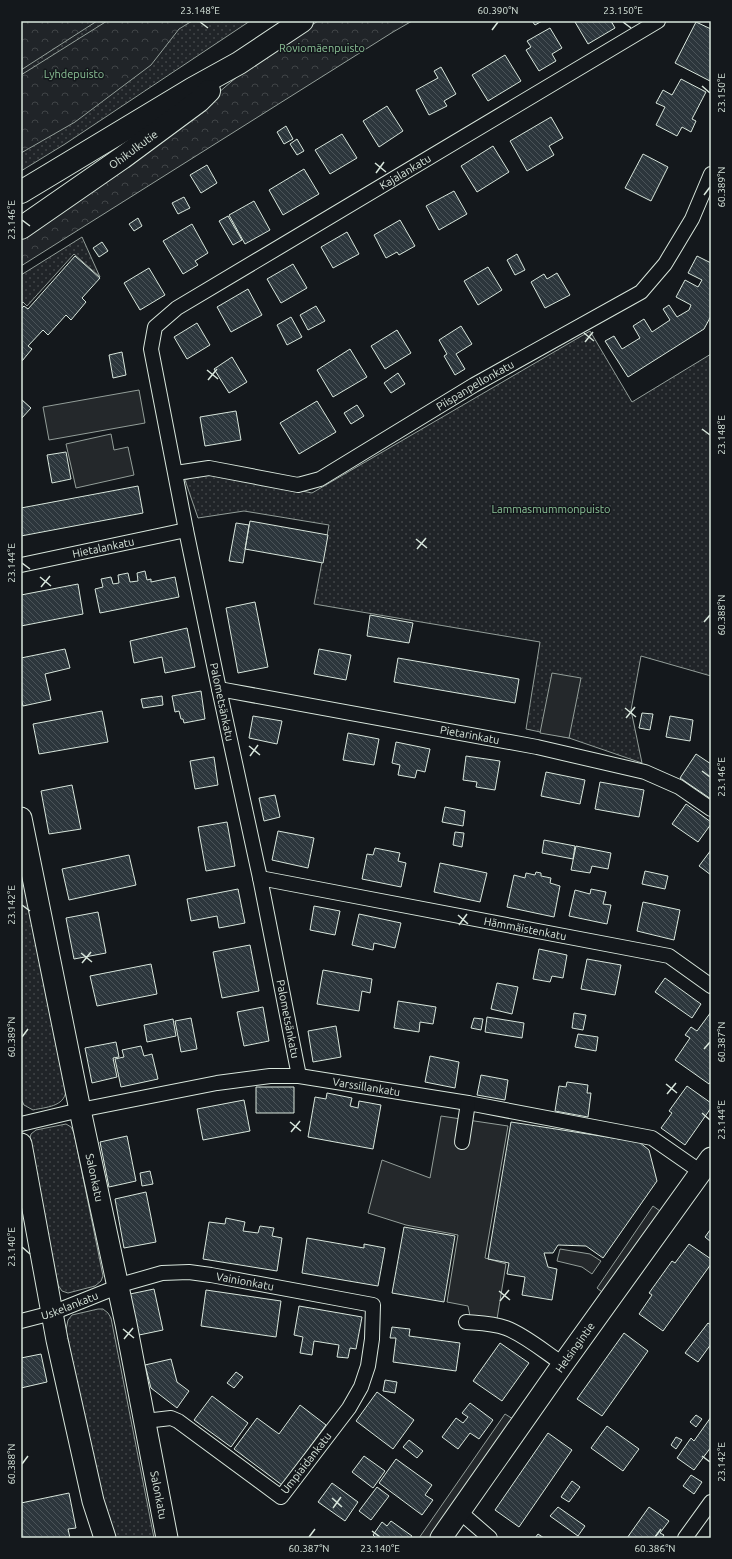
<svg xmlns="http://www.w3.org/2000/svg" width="732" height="1559" viewBox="0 0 732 1559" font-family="Ubuntu,sans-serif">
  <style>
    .grass { fill: url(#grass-dots); stroke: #939e99 }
    .forest { fill: url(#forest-crowns); stroke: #939e99 }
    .parking { fill: #24282b; stroke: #939e99 }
    .building { fill: url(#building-back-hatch); stroke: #d8e6dc }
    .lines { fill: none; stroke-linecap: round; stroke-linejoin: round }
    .minor-casing { stroke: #d8e6dc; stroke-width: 16 }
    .secondary-casing { stroke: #d8e6dc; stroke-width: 23 }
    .primary-casing { stroke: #d8e6dc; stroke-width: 24 }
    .minor { stroke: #14181c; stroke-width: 14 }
    .secondary { stroke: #14181c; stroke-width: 21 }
    .primary { stroke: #14181c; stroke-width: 22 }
    .ticks { fill: none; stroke: #d8e6dc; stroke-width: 1.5 }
    .labels { text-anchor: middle; stroke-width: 3; stroke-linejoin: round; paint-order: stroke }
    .park-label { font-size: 11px; fill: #8ac095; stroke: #14181c }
    .street-label { font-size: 11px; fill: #d8e6dc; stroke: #14181c }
    .neatline { fill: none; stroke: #d8e6dc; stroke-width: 1.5 }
    .ticks-label { font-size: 10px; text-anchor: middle; fill: #d8e6dc }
  </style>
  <defs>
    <pattern id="grass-dots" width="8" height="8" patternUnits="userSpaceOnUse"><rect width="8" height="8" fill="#202428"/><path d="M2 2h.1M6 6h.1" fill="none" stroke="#404447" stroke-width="1.8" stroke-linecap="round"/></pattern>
    <pattern id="forest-crowns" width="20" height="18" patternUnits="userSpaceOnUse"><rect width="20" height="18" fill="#202428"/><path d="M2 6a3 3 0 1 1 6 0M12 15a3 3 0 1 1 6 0" fill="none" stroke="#404447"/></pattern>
    <pattern id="building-back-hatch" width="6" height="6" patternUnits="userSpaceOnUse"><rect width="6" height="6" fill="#2c363c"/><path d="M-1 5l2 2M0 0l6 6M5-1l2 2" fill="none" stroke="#4a5358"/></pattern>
  </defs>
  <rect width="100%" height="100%" fill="#14181c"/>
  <path class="grass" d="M21,21H250L65,144L21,171Z
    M82,237L100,277L74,254L27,306L23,302L21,304V275Z
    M590,331L632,402L711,354V676L641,656L631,710L642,763L569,738L526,729L540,642L314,604L329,525L244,511L198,518L185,480L208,472L312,493Z
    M21,868L66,1091C64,1107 46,1107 33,1110L24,1105L21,1099Z
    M66,1124L71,1127L74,1133L103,1276L101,1281L95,1286L68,1293L62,1291L58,1285L29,1142L31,1134L36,1130Z
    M98,1309H103L108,1313L111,1318L154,1538H116L107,1519L90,1451L66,1330L68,1320L72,1315Z"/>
  <path class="forest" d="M21,21H97L21,70Z
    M107,21H192L179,29L151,65L75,122L21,153V75Z
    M318,21H412L393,32L21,266V237L185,121L251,65Z"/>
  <path class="parking" d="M139,390L145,423L49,440L43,407Z
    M111,434L114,450L128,447L134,475L76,488L66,444Z
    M552,673L581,678L569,738L540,733Z
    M441,1116L508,1126L485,1258L506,1264L497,1319L470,1316L468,1306L447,1302L458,1235L406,1225L368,1213L382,1160L430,1178Z
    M653,1206L660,1211L602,1292L597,1288Z
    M560,1249L590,1254L601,1261L592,1274L582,1267L557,1261Z
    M505,1414L513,1419L429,1538H419Z"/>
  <path class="building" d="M532,21H542L535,25Z
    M576,21H611L615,28L588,44L575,22Z
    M696,22L711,29V78L710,81L675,63Z
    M550,28L562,48L552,54L556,61L539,71L526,50L531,47L527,41Z
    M505,55L521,81L488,101L472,75Z
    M441,67L456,94L444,101L447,106L429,115L416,90L438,78L434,71Z
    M681,79L706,92L692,119L696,121L691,132L682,127L677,136L656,125L665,107L656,103L663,90L672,95Z
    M387,106L403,131L379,147L363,121Z
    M551,117L563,138L549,146L554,155L527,171L510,141Z
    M286,126L293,139L284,144L277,132Z
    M342,134L357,158L330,174L315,150Z
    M297,139L304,151L297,155L290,144Z
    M493,146L509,172L477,192L461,166Z
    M643,154L668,167L651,201L625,188Z
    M207,165L217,183L201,193L190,175Z
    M304,169L319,194L283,215L269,190Z
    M454,191L467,214L439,230L426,206Z
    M184,197L190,208L178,214L172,203Z
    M254,201L270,230L245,244L229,215Z
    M228,216L242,240L233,245L219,221Z
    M138,218L142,226L134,231L129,224Z
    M400,220L415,246L399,255L397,252L386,258L374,235Z
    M192,224L208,253L195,261L198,265L183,274L163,241Z
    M347,232L359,254L333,268L321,247Z
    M102,242L108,251L99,257L93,248Z
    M517,254L525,270L515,275L507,260Z
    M75,256L100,278L82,298L86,302L71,320L66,315L48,335L43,330L28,346L32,349L22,361L21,309L24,306L28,309Z
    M697,256L711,263V316L704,329L628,377L605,341L614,336L622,349L640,338L633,326L644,319L652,332L670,320L663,309L669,305L677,317L689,310L691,305L676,297L685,280L698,287L702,280L688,273Z
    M293,264L307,288L281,303L267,279Z
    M488,267L502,290L478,305L464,281Z
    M149,268L165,295L140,310L124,283Z
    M557,273L570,295L545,308L531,282L544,274L547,279Z
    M248,289L262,315L231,332L217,307Z
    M316,306L325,321L308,330L300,315Z
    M291,317L302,337L287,345L277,325Z
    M197,323L210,345L187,359L174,337Z
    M461,326L472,344L456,354L465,369L455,375L444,356L447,354L439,340Z
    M397,330L411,353L385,369L371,346Z
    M350,349L367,377L333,397L317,370Z
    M122,352L126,375L113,378L109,355Z
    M232,357L247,382L229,393L214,369Z
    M398,373L405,384L391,393L384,383Z
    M21,399L31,408L21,419Z
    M317,401L336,432L299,454L280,423Z
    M357,405L364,416L351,424L344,413Z
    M236,411L241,440L205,446L200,417Z
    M66,452L71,479L52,483L47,455Z
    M138,486L143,513L21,536V508Z
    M250,521L328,535L323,563L245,549Z
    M236,523L249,525L243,563L229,561Z
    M145,571L147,580L151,579V582L175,577L179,597L100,613L95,589L103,587L101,579L111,577L113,584L119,583L118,575L128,573L130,582L138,581L137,573Z
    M78,584L83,614L21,626V595Z
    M255,602L268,667L238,673L226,608Z
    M370,615L413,623L409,643L367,636Z
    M187,628L195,667L165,673L162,657L134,663L130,641Z
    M65,649L70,668L45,674L51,700L23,706L21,698V658Z
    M319,649L351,655L346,680L314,674Z
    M398,658L519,679L515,703L394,682Z
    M201,691L205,719L184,723L183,719H181L179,711L175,712L172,696Z
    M162,696L163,705L143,708L141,699Z
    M102,711L108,742L39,754L33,724Z
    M642,713L653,714L650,730L639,728Z
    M253,716L282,721L277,744L249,738Z
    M670,716L693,720L690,741L666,737Z
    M348,733L379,739L374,765L343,760Z
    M396,742L430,749L425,772L417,770L415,778L398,775L400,765L392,763Z
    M696,754L711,764V799L680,778Z
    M466,756L500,761L495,790L476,787L477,782L463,780Z
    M214,757L218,785L195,789L190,761Z
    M546,772L585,780L580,804L541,796Z
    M600,782L644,790L639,817L595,809Z
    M72,785L81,829L49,834L41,791Z
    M275,795L280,817L264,821L259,798Z
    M686,804L711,822V824L698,842L672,824Z
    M445,807L465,811L463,826L442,822Z
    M227,822L235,866L206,871L198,827Z
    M278,831L314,838L308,868L272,860Z
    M455,832L464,833L462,847L453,845Z
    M544,840L575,846L573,859L542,853Z
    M576,846L611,853L608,869L592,866L590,873L571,870Z
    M375,848L400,853L398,861L406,863L401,887L362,879L367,854L373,855Z
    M711,850V875L699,866Z
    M129,855L136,885L69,900L62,869Z
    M440,863L487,873L480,902L434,892Z
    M645,871L668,876L665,889L642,884Z
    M536,872L541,873V876L551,878L550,883L560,886L554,917L507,907L514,875L525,878L526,873L535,875Z
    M238,889L245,923L219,928L217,916L191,921L187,899Z
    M591,889L606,892L603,904L611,905L607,924L569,916L575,890L590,894Z
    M643,902L680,910L674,940L637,931Z
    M314,906L340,911L335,935L310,930Z
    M98,912L106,953L74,959L66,918Z
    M359,914L401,923L395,948L374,943L373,950L352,945Z
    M250,945L259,991L222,998L213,952Z
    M539,949L567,955L563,978L552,976L550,982L533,979Z
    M587,959L621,965L615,995L581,989Z
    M151,964L157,994L97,1006L90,976Z
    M323,970L372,979L370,993L362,991L359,1011L317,1004Z
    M665,978L701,1004L692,1018L655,992Z
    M497,983L518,987L512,1014L491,1009Z
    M398,1001L436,1007L433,1024L420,1022L419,1032L394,1028Z
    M263,1007L269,1041L244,1046L237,1012Z
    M711,1012V1081L709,1084L675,1060L690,1038L685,1035L691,1027L697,1031Z
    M574,1013L586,1015L583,1030L572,1028Z
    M487,1017L524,1023L522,1038L485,1032Z
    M191,1018L197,1049L181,1052L175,1021Z
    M474,1018L483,1019L481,1030L471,1028Z
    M173,1019L176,1036L147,1042L144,1025Z
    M336,1026L341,1057L313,1062L308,1031Z
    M578,1034L598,1037L596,1051L575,1047Z
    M116,1042L119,1057L113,1058L117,1077L92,1083L85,1048Z
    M141,1046L144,1056L152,1054L158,1079L121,1087L115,1059L124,1057L122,1050Z
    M430,1056L459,1062L455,1088L425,1082Z
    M481,1075L508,1080L505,1100L477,1095Z
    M567,1082L588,1085L587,1093H591L588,1117L555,1111L559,1086L566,1087Z
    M687,1086L711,1103V1108L685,1145L661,1128L672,1113L669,1111Z
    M256,1087H294V1113H256Z
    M327,1093L352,1098L350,1106L358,1108L359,1101L381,1105L373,1149L308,1137L315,1097L326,1099Z
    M244,1100L250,1131L203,1140L197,1109Z
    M511,1122L639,1142L649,1150L657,1181L603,1258L586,1246L558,1245L553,1253H544L548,1267L557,1269L552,1300L522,1295L525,1277L507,1274L509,1263L488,1259Z
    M127,1136L136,1181L109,1187L100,1142Z
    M150,1171L153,1184L142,1186L140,1173Z
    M146,1192L156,1242L124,1248L115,1199Z
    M226,1218L245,1222L243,1231L258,1233L260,1226L274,1228L272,1236L282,1238L277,1271L203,1259L209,1222L225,1224Z
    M404,1227L455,1236L444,1302L392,1293Z
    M710,1230H711V1242L705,1237Z
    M307,1238L364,1248V1244L385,1248L378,1286L302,1273Z
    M689,1244L711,1259V1264L663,1331L639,1314L652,1295L649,1293L672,1261L675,1263Z
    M154,1289L163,1330L139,1335L130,1294Z
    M206,1290L281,1301L276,1337L201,1326Z
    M299,1306L362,1317L356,1349L350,1348L348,1358L337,1357L339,1345L314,1341L312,1355L300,1353L303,1337L294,1335Z
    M708,1323L711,1325V1344L698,1362L685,1353Z
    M392,1327L410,1329L409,1336L460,1343L456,1371L393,1362L396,1338H390Z
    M624,1333L648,1351L602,1416L577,1399Z
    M500,1343L529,1363L502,1401L473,1381Z
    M41,1354L47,1382L21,1388V1358Z
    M171,1359L177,1382L189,1391L177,1408L151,1388L145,1365Z
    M236,1372L243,1377L234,1388L227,1383Z
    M385,1380L397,1382L395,1393L383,1391Z
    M377,1392L414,1420L393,1449L356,1421Z
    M212,1396L248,1423L231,1447L194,1420Z
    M470,1403L493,1420L479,1439L470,1433L458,1449L442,1437L456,1418L463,1423L468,1417L462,1413Z
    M300,1405L326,1425L282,1485L234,1449L257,1418L279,1434Z
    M696,1415L702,1419L696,1427L690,1422Z
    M711,1417V1447L694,1470L677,1458L691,1438L694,1441Z
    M607,1426L639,1449L623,1471L591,1448Z
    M548,1433L572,1450L519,1527L495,1510Z
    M676,1437L682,1440L676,1449L671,1445Z
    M409,1440L423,1451L417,1458L403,1447Z
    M364,1456L385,1471L373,1488L352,1472Z
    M396,1459L432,1485L425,1495L433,1500L422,1515L379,1483Z
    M691,1475L702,1482L694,1494L683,1486Z
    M572,1481L580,1487L569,1502L561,1497Z
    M332,1483L358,1502L345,1521L318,1502Z
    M377,1487L389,1496L371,1520L359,1511Z
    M69,1493L76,1528L68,1529L70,1538H21V1503Z
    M558,1507L585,1526L578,1536L550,1516Z
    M649,1507L669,1521L660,1533L664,1535L662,1538H627Z
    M391,1521L412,1536L411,1538H376L373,1535L382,1522L387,1526Z
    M538,1534L544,1538H535Z"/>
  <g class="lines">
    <defs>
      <g id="minor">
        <path id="s1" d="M176,473L209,468L298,485L320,479L474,385L641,292L665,264L692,219L711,174"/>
        <path id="s2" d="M21,565L186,530"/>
        <path id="s3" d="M219,689L537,747L645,772L679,787L711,809"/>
        <path id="s4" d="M260,878L669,956L711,986"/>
        <path id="s5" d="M299,1076L260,878L219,689L186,530L151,349L155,327L177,308L658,21"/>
        <path id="s6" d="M21,1124L80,1110L217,1083L270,1076H299L468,1103L652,1138L701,1172"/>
        <path d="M462,1142L468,1103"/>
        <path id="s7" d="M21,1321L52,1313L127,1283L162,1273L189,1272L211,1275L373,1305L372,1339L368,1366L361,1387L349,1408L281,1497L178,1421L171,1418L145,1421"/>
        <path d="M466,1322C479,1323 493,1323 506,1328C525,1335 546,1353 563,1364"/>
        <path d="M460,1512L490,1538"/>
        <path d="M685,1538L711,1502"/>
      </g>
      <g id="secondary">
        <path id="s8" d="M21,818L80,1110L126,1324L167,1538"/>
        <path d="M21,1144L57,1340L93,1501L105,1538"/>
        <path id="s9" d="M441,1538L563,1364L711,1158"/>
      </g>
      <g id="primary">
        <path d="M21,192L192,89L239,63L302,21"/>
        <path id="s10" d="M21,228L122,158L199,101L209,91"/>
      </g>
    </defs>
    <use href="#minor" class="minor-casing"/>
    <use href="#secondary" class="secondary-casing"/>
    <use href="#primary" class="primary-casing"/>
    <use href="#minor" class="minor"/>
    <use href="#secondary" class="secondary"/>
    <use href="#primary" class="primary"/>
  </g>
  <path class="ticks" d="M200,22L208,28M623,22L631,28M492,30L498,22M702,86L710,93M375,163L386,172M376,173L384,162M704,195L710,187M22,220L30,226M584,333L594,341M585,342L593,332M207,370L218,379M208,380L217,369M702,429L710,435M416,539L427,548M417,549L426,538M22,563L30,569M40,577L51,586M41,587L50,576M704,622L710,615M625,708L636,717M626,718L635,707M249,746L260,755M250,756L258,745M702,771L710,777M22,905L30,911M458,915L468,924M459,925L467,914M81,953L92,962M82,963L91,952M22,1037L28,1029M704,1049L710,1042M666,1084L677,1093M667,1094L676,1083M702,1113L710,1120M290,1122L301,1131M291,1132L300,1121M22,1247L30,1254M499,1291L510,1300M500,1301L509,1290M123,1329L134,1338M124,1339L133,1328M702,1456L710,1462M22,1464L28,1456M332,1498L342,1507M333,1508L341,1497M372,1531L380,1537M309,1537L315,1529M655,1537L661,1529"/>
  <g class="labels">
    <g class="park-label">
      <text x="322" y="52">Roviomäenpuisto</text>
      <text x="74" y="78">Lyhdepuisto</text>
      <text x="551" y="513">Lammasmummonpuisto</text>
    </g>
    <g class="street-label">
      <text dy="4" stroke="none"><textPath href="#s10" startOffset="137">Ohikulkutie</textPath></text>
      <text dy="4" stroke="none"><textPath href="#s5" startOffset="1059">Kajalankatu</textPath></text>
      <text dy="4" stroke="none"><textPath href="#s1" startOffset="328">Piispanpellonkatu</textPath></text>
      <text dy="4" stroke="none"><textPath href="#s2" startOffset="84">Hietalankatu</textPath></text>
      <text transform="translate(222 702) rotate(78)" y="4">Palometsänkatu</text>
      <text dy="4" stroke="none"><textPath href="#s3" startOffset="255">Pietarinkatu</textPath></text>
      <text dy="4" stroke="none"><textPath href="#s4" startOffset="270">Hämmäistenkatu</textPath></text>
      <text transform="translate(288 1019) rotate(79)" y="4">Palometsänkatu</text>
      <text dy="4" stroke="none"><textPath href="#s6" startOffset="351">Varssillankatu</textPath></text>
      <text dy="4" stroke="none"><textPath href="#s8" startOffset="367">Salonkatu</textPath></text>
      <text dy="4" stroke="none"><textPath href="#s7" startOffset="233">Vainionkatu</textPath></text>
      <text dy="4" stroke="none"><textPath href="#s7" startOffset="51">Uskelankatu</textPath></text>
      <text dy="4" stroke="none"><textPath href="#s9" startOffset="233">Helsingintie</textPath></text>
      <text transform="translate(306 1463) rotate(-52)" y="4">Umpiaidankatu</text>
      <text dy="4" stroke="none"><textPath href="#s8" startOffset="691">Salonkatu</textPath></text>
    </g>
  </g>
  <rect width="732" height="1559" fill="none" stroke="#14181c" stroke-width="44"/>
  <rect x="22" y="22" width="688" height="1515" class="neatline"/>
  <g class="ticks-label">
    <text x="200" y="14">23.148°E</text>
    <text x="498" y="14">60.390°N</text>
    <text x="623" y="14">23.150°E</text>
    <text transform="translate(721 93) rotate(-90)" y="4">23.150°E</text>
    <text transform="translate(721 187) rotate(-90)" y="4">60.389°N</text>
    <text transform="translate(11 220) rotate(-90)" y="4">23.146°E</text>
    <text transform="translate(721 435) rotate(-90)" y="4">23.148°E</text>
    <text transform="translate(11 563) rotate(-90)" y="4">23.144°E</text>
    <text transform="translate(721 615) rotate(-90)" y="4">60.388°N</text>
    <text transform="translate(721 777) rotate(-90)" y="4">23.146°E</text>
    <text transform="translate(11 905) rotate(-90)" y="4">23.142°E</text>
    <text transform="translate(11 1037) rotate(-90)" y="4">60.389°N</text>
    <text transform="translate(721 1042) rotate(-90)" y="4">60.387°N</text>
    <text transform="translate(721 1120) rotate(-90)" y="4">23.144°E</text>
    <text transform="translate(11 1247) rotate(-90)" y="4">23.140°E</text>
    <text transform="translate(721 1462) rotate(-90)" y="4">23.142°E</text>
    <text transform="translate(11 1464) rotate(-90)" y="4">60.388°N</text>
    <text x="309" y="1552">60.387°N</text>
    <text x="380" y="1552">23.140°E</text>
    <text x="655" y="1552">60.386°N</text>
  </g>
</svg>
